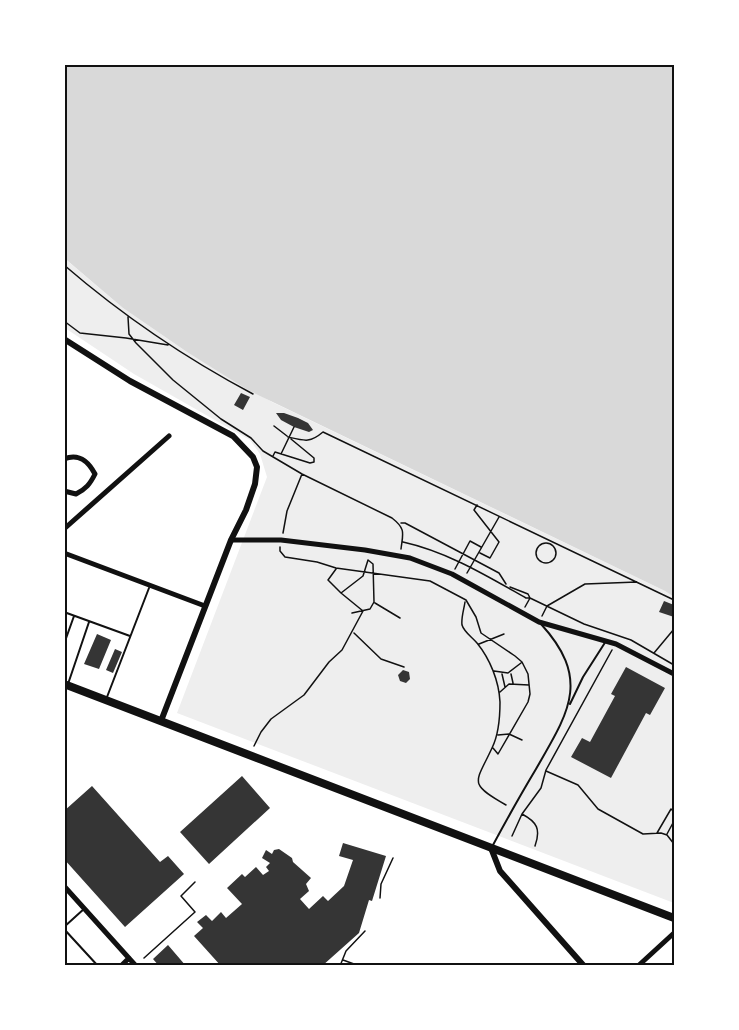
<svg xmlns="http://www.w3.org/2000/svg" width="739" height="1030" viewBox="0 0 739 1030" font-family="Roboto,sans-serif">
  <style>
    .green { fill: #eee }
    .water { fill: #d9d9d9 }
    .building { fill: #353535 }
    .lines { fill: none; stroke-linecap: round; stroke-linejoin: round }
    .path { stroke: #111; stroke-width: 1.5 }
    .service { stroke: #111; stroke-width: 2 }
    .minor { stroke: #111; stroke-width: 5 }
    .tertiary { stroke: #111; stroke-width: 6 }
    .primary { stroke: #111; stroke-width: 8 }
    .neatline { fill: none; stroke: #111; stroke-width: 2 }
  </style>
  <rect width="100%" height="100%" fill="#fff"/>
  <path class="green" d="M64,258L123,308L187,352L272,402L665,591L674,597V903L177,713L267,477L260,454L250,440L134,374L65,328Z"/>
  <path class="water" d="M64,65H674V597L665,591L248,390L187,352L123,308L69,262L64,258Z"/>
  <path class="building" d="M241,393L250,397L243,410L234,405Z
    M276,413H284L298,418L308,423L313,430L309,432L294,427L281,420Z
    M664,601L674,605V617L659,612Z
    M97,634L111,640L99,669L84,664Z
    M115,649L122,652L113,673L106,670Z
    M626,667L665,688L650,715L646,713L611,778L571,757L582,738L590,742L615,696L611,694Z
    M403,670L409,672L410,679L406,683L400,681L398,675Z
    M242,776L270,808L209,864L180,832Z
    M92,786L160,862L168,856L184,874L125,927L64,859V811Z
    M343,843L386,856L372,901L369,900L359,933L322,966H221L194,936L203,928L197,922L206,915L212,921L221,912L226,918L242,904L227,888L242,874L245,877L256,867L263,875L269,871L266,867L270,863L262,858L266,850L272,854L274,850L279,849L292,858L293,862L311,878L306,884L309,891L300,899L309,909L323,896L328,901L344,886L353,860L339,856Z
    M168,945L186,966H159L153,959Z"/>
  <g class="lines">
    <path class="path" d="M64,265C122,315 185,358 253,394
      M128,317L129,334L136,343L173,380L221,419L251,438L263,451L302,474L392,518C406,529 403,533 401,549
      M64,321L80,333L126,338L168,345
      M274,426L287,436
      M288,437C305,441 310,443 323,432L674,600
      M281,454L294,427
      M273,456L275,452L310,463L314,462V458L291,439
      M477,505L474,510L499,542L490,558L480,553
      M401,523H405L499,573L506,584
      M283,533L287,511L302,474
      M403,542C448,552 487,576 526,598H530L584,624L631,640L674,665
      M536 553a10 10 0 1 1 20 0a10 10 0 1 1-20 0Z
      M280,547V551L285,557L317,562L336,568L430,581L466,600L476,617L481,633L515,656L522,662L528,674L530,694L528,702L498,754L493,748
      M336,569L328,580L341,593
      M455,569L470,541L481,547
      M467,573L499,517
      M510,587L528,594L530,598L525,607
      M465,602C464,609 461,618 462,625C464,632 472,637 477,643C490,659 499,681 500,702C500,718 499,734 492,748C476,783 467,783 506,805
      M375,603L400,618
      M352,613L370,609L374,602L373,564L368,560
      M542,616L547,606L585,584L637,582
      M354,633L381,659L404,667
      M479,644L504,634
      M654,653L674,629
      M494,671L508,673L521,663
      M502,674L505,687
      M511,674L513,683
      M500,692L509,684L529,685
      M498,735L509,734L522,740
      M254,746L261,732L271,719L304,695L329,662L342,650L363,611L341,593L363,576L368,560
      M546,771L578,785L598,809L643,834L661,833L667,835L674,844
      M522,814C537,822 541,829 535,846
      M657,833L671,809L674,811
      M667,834L674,821
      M512,836L522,814L541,788L546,770L612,650
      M380,898L381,884L393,858
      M144,958L195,912L181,896L195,882
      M343,960L354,964
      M340,966L346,951L365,931"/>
    <path class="service" d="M64,612L130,636
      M64,644L74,616
      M68,684L89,622
      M107,697L149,588
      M570,704L583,677L606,641
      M493,845C507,819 521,794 536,769C568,713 592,680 541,624
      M64,927L85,908
      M64,929L98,966"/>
    <path class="minor" d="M64,459C79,453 88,461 95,474C90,484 86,489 76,494L64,491
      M64,529L169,436
      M231,540H281L365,550L410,558L452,574L539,622L616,644L674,674
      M64,553L205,606
      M64,886L136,966
      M121,966L129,958
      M638,966L674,933"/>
    <path class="tertiary" d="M64,339L130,381L233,436L253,457L257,467L255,484L246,510L231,540L161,721
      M491,848L500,871L584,966"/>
    <path class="primary" d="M64,684L674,918"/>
  </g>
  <rect width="739" height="1030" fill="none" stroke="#ffffff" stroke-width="132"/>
  <rect x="66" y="66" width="607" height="898" class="neatline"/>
</svg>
